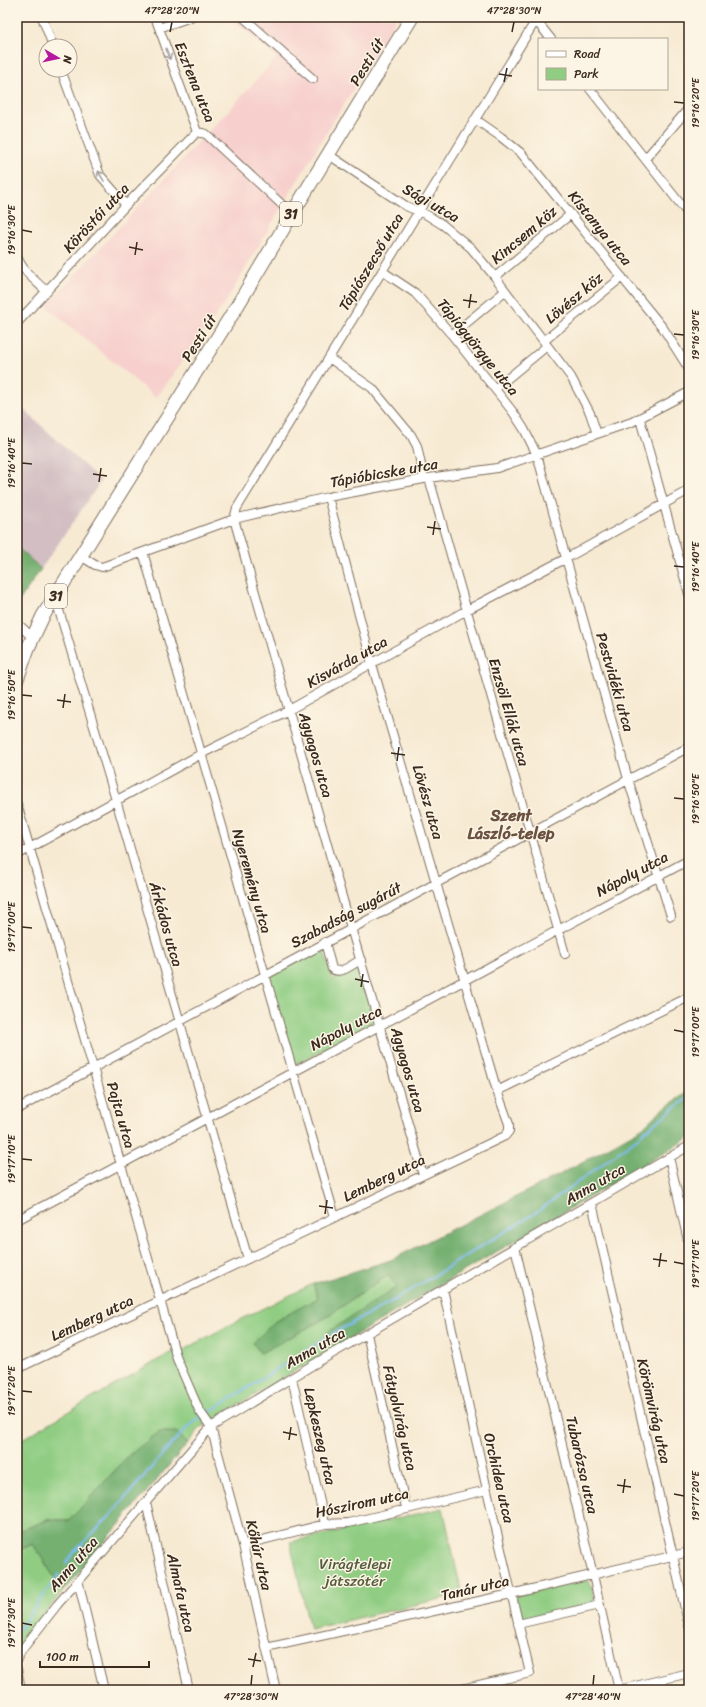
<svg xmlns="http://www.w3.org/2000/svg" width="706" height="1707" viewBox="0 0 706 1707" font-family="Sriracha,sans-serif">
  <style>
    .built { fill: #f7d0cd }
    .industrial { fill: #d2bec3 }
    .green { fill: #90cd83; stroke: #667c50 }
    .forest { fill: #74b071; stroke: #586d48 }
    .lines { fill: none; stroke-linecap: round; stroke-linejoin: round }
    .stream { stroke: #80bcf3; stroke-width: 2 }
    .street-casing { stroke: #7d6d5d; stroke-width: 10 }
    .primary-casing { stroke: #7d6d5d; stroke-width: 15 }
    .street { stroke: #fff; stroke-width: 8 }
    .primary { stroke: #fff; stroke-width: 13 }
    .oneway { stroke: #a79f9a }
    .ticks { fill: none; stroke: #3b2a1e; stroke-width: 1.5 }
    .labels { text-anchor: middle; stroke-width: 3; stroke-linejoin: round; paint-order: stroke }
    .shield { fill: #fcf5e5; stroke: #75675a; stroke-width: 1 }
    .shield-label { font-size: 14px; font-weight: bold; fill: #3b2a1e }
    .street-label { font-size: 15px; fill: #3b2a1e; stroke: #fcf5e5 }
    .park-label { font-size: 15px; fill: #545b3c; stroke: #fcf5e5 }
    .neighbourhood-label { font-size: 16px; font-weight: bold; fill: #6b5240; stroke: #fcf5e5 }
    .neatline { fill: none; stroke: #3b2a1e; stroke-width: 1.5 }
    .ticks-label { font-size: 10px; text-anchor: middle; fill: #3b2a1e }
  </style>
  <rect width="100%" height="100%" fill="#fcf5e5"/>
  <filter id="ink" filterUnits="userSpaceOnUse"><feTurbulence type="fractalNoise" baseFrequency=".025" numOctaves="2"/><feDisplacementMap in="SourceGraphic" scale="8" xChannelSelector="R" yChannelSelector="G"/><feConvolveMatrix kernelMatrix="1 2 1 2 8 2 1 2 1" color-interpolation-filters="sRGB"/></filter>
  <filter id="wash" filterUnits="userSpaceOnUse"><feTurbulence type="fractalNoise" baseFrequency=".012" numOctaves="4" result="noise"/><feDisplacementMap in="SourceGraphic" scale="16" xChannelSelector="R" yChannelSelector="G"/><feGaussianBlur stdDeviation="0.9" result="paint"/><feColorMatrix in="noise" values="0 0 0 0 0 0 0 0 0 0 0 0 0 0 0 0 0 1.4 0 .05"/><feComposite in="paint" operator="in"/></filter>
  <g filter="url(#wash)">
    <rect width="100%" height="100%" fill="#f7ead3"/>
    <path class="built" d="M230,17H397L287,198L225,303L156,398L46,306L277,58Z"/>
    <path class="industrial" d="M17,403L101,481L41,569L17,547Z"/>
    <path class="green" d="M323,948L333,980L359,966L378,1022L294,1065L270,981L273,974Z
      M388,1275L397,1287L329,1332L337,1346L201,1427L188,1443L176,1432L129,1455L69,1521L50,1519L17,1532V1442L170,1353L181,1351L239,1320L313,1284L318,1298L274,1322L254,1343L260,1353L322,1320Z
      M443,1508L462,1594L310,1629L290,1542Z
      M33,1544L63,1591L17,1648V1551Z
      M588,1580C592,1585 596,1598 593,1604L522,1620L520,1618L516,1598L517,1595Z"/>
    <path class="forest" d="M17,547L41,569L17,604Z
      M689,1091V1103L687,1104L689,1105V1138L337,1346L328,1332L397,1287L388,1275L322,1320L261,1353L253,1343L274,1322L318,1298L313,1284L391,1260L559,1175L642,1128L659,1112Z
      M159,1432H176L188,1443L63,1591L33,1544L17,1551V1532L50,1519L69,1521L129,1455Z"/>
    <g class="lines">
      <path class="stream" d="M205,1415L332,1334L398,1298L537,1212L635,1140L651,1126L689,1097
        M66,1564L74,1552L110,1516L169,1447L187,1428L201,1417
        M17,1632L59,1574"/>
    </g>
  </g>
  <g filter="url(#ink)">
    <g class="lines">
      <defs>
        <path id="street" d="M42,17L53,46
          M155,17L197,132
          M243,17L313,79
          M534,18L551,39
          M159,28L191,17
          M61,70L100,175L126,205
          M590,89L689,215
          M475,119L501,137L521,153L663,328L689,369
          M197,132L206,134L292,214
          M329,155L406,206L427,215L443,225L471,248L495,277L571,377L590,413L597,434
          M645,159L689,108
          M17,256C22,271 36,281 47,292
          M382,271L415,293L452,335L513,412L524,429L537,455L628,779L671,916
          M495,277L571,214
          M17,323L126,205L197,132
          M452,335L505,291
          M544,341L622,277
          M329,358L372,388L411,435L417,446L424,479
          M495,389L547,346
          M640,419L689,594
          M429,478L565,954
          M143,552L335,1217
          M81,556L95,565L102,567L234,519L328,497L429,478L497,468L632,422L689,392
          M55,597L116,800L248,1259
          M17,623L33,638
          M17,804L177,1359L199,1410L211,1427L243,1545L276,1690
          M17,855L201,754L289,710L465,611L565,559L689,490
          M325,942L332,969C341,975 352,964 361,960
          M497,1091L689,997
          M17,1109L689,747
          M669,1157L689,1245
          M423,1175L351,928L234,519L237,508L536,20L540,17
          M592,1203L689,1626
          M17,1220L689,860
          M515,1247L593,1575L619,1690L689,1673
          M443,1289L487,1490L530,1673L457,1690
          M367,1334L406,1508
          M17,1369L505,1136L509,1131V1124L497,1091L372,664L328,497
          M292,1378L325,1524
          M146,1502L189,1690
          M243,1545L325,1524L348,1523L487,1490
          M78,1580L104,1690
          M518,1624L600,1605
          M266,1648L511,1594L689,1552
          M17,1659L21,1651L57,1605L211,1427L311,1366L689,1146
          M17,1669L21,1690"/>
        <path id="primary" d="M17,679L28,648L43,616L236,308L292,214L412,17"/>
      </defs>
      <use href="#street" class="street-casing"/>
      <use href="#primary" class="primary-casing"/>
      <use href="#street" class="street"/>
      <use href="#primary" class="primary"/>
    </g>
    <defs><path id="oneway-shaft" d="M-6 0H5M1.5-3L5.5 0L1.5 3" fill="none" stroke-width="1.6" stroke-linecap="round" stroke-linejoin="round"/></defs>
    <g class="oneway">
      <use href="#oneway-shaft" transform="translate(168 54) rotate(70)"/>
      <use href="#oneway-shaft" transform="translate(101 176) rotate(-120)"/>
    </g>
  </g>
  <path class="ticks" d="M170,32L172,22M512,32L514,22M499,74L512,76M504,82L507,68M674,102L684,103M22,230L32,232M129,247L143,250M135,255L137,242M463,300L477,302M469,308L471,294M674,334L684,335M22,463L32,464M93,474L107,476M99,482L101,468M427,527L441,529M433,535L435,521M674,566L684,567M22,695L32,696M57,700L71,702M63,708L65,694M391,753L405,755M397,761L399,747M674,798L684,799M22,927L32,928M355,979L369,982M361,987L363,974M674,1030L684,1032M22,1159L32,1160M319,1206L333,1208M325,1214L327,1200M653,1259L667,1261M674,1262L684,1264M659,1267L661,1253M22,1391L32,1392M283,1432L297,1435M289,1440L291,1427M617,1485L631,1487M623,1493L625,1479M674,1494L684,1496M22,1623L32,1625M248,1659L261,1661M253,1667L256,1653M251,1685L252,1675M593,1685L594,1675"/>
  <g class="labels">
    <g class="shield">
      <rect x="280" y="202" width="22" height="24" rx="3"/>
      <rect x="45" y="584" width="22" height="24" rx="3"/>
    </g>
    <g class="shield-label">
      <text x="291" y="219">31</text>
      <text x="56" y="601">31</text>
    </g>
    <g class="street-label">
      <text transform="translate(367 62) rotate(-59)" y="5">Pesti út</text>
      <text transform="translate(195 82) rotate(68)" y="5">Esztena utca</text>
      <text transform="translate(431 203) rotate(30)" y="5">Sági utca</text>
      <text transform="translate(96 218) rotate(-47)" y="5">Köröstói utca</text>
      <text transform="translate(600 228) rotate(51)" y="5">Kistanya utca</text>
      <text transform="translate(524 235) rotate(-40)" y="5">Kincsem köz</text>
      <text transform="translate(371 262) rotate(-59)" y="5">Tápiószecső utca</text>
      <text transform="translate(574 298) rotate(-40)" y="5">Lövész köz</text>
      <text transform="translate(199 338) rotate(-58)" y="5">Pesti út</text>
      <text transform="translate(478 347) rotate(51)" y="5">Tápiógyörgye utca</text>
      <text transform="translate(384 473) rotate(-10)" y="5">Tápióbicske utca</text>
      <text transform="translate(347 662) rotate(-29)" y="5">Kisvárda utca</text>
      <text transform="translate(615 682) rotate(74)" y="5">Pestvidéki utca</text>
      <text transform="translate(509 712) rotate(74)" y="5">Enzsöl Ellák utca</text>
      <text transform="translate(316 755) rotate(74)" y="5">Agyagos utca</text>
      <text transform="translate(428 802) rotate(74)" y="5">Lövész utca</text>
      <text transform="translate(632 874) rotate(-28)" y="5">Nápoly utca</text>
      <text transform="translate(252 881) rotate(74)" y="5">Nyeremény utca</text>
      <text transform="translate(346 915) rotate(-28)" y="5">Szabadság sugárút</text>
      <text transform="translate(166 924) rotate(74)" y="5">Árkádos utca</text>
      <text transform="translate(346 1028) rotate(-28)" y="5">Nápoly utca</text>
      <text transform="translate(408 1070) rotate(74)" y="5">Agyagos utca</text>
      <text transform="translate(121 1115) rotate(74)" y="5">Pajta utca</text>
      <text transform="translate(384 1178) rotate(-26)" y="5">Lemberg utca</text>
      <text transform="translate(595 1184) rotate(-30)" y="5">Anna utca</text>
      <text transform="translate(92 1318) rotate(-25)" y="5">Lemberg utca</text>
      <text transform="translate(315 1348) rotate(-30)" y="5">Anna utca</text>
      <text transform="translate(654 1411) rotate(77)" y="5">Körömvirág utca</text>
      <text transform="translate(400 1418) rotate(77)" y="5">Fátyolvirág utca</text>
      <text transform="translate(320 1436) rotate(77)" y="5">Lepkeszeg utca</text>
      <text transform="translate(582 1465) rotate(77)" y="5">Tubarózsa utca</text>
      <text transform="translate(499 1478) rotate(77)" y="5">Orchidea utca</text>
      <text transform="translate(362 1503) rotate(-12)" y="5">Hószirom utca</text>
      <text transform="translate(259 1555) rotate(77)" y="5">Kőhúr utca</text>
      <text transform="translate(73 1564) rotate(-49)" y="5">Anna utca</text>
      <text transform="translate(475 1588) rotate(-13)" y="5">Tanár utca</text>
      <text transform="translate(181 1593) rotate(77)" y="5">Almafa utca</text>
    </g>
    <g class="park-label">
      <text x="355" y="1569">Virágtelepi<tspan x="355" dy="17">játszótér</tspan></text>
    </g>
    <g class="neighbourhood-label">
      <text x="511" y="821">Szent<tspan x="511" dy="18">László-telep</tspan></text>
    </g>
  </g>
  <rect width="706" height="1707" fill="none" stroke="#fcf5e5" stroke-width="44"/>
  <rect x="538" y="38" width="130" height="52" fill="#fcf5e5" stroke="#afa495"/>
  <rect x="546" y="51" width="20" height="6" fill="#ffffff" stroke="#afa495"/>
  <text x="574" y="58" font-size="12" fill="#3b2a1e">Road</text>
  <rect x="546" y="68" width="20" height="12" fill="#90cd83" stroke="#afa495"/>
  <text x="574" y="78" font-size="12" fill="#3b2a1e">Park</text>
  <g transform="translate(58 58) rotate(99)"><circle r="19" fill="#fcf5e5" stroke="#afa495"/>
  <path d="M0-3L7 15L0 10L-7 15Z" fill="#b5179e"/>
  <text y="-6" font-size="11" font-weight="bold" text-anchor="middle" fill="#3b2a1e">N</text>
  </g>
  <path d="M40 1661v6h109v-6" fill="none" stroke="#3b2a1e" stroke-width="2"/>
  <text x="46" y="1661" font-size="12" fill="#3b2a1e" stroke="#fcf5e5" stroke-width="3" paint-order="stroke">100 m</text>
  <rect x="22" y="22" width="662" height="1663" class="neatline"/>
  <g class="ticks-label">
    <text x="172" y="14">47°28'20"N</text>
    <text x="514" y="14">47°28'30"N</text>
    <text transform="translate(695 103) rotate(-90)" y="4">19°16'20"E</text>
    <text transform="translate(11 230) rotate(-90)" y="4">19°16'30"E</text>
    <text transform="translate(695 335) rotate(-90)" y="4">19°16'30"E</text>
    <text transform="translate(11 463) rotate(-90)" y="4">19°16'40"E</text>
    <text transform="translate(695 567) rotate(-90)" y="4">19°16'40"E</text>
    <text transform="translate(11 695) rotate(-90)" y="4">19°16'50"E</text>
    <text transform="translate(695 799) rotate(-90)" y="4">19°16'50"E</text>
    <text transform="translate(11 927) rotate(-90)" y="4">19°17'00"E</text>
    <text transform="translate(695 1032) rotate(-90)" y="4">19°17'00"E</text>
    <text transform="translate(11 1159) rotate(-90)" y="4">19°17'10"E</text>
    <text transform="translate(695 1264) rotate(-90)" y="4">19°17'10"E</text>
    <text transform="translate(11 1391) rotate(-90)" y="4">19°17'20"E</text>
    <text transform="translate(695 1496) rotate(-90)" y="4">19°17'20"E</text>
    <text transform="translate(11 1623) rotate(-90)" y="4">19°17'30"E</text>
    <text x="251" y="1700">47°28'30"N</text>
    <text x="593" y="1700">47°28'40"N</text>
  </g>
</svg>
